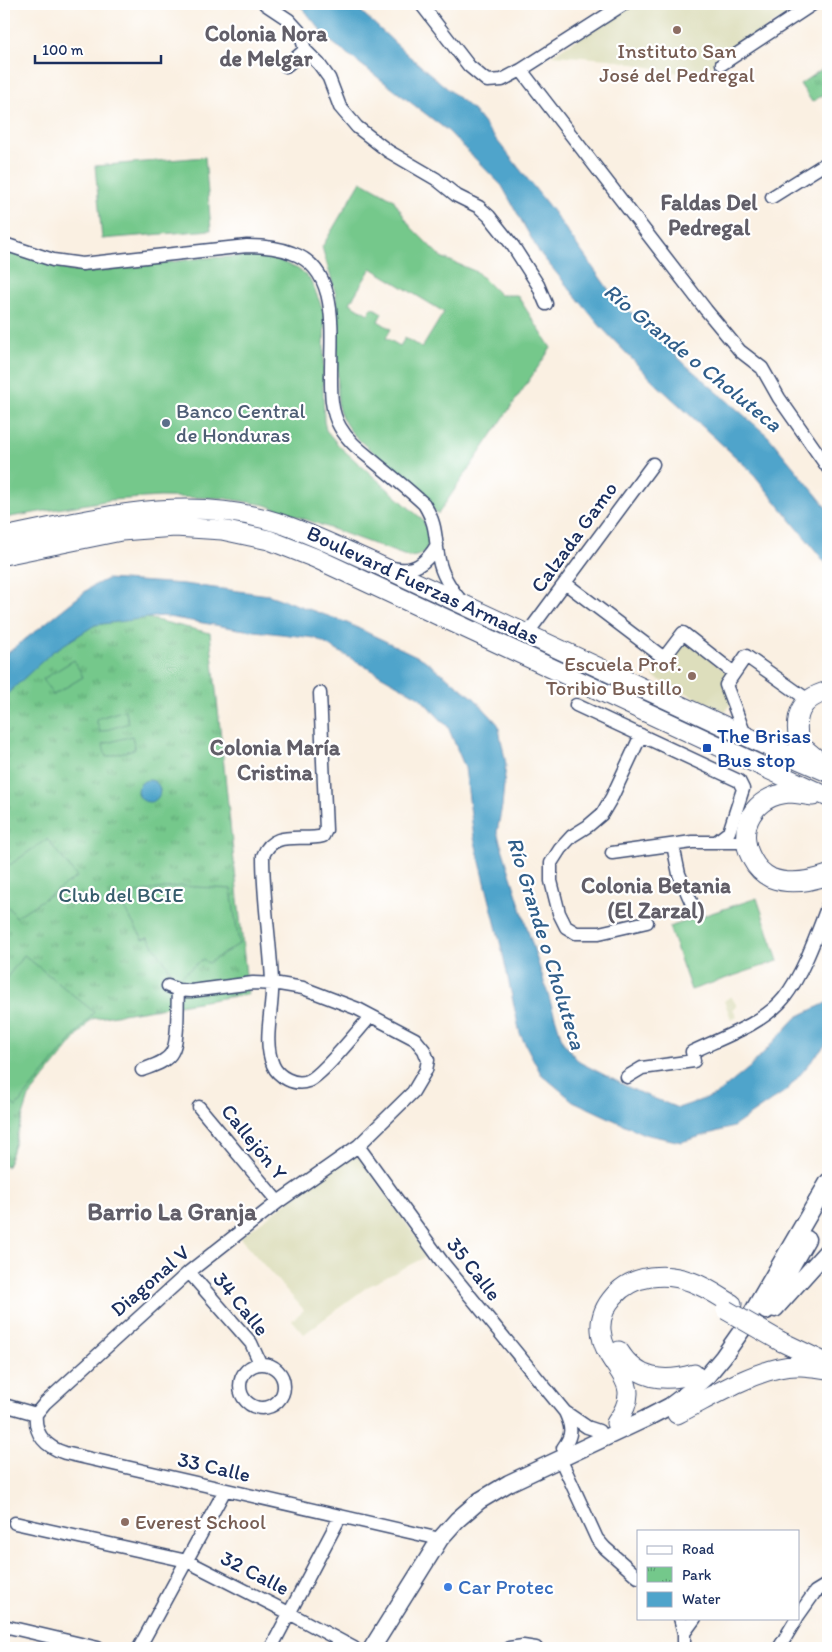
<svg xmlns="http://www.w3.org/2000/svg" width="832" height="1652" viewBox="0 0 832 1652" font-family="Itim,sans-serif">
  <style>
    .built { fill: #dddebc }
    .park { fill: url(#park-tufts); stroke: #487c74 }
    .garden { fill: #74c88b; stroke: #487c74; fill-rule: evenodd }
    .water { fill: #4fa4cb; stroke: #356a94 }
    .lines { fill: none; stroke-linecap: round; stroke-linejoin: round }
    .minor-casing { stroke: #3c4c72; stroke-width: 15 }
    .major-casing { stroke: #3c4c72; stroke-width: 19 }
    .highway-casing { stroke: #3c4c72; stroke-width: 21 }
    .minor { stroke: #fff; stroke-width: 12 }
    .major { stroke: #fff; stroke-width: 16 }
    .highway { stroke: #fff; stroke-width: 19 }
    .highway-bridge-casing { stroke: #3c4c72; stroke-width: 21; stroke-linecap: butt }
    .highway-bridge { stroke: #fff; stroke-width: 19 }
    .education-dot { fill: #8d6e63; stroke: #fff; stroke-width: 2 }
    .service-dot { fill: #5c6f8a; stroke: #fff; stroke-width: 2 }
    .transit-dot { fill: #1a4fb4; stroke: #fff; stroke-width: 2 }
    .shop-dot { fill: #3f7fe0; stroke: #fff; stroke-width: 2 }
    .labels { text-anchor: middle; stroke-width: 4.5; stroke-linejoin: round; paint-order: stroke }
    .education-label { font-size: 21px; fill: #785e54; stroke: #fff }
    .service-label { font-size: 21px; fill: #4e5e75; stroke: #fff; text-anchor: start }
    .street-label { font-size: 21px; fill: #1b2f5e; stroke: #fff }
    .transit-label { font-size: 21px; fill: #164399; stroke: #fff; text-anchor: start }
    .park-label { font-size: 21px; fill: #365d6c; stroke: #fff }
    .shop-label { font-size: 21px; fill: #366cbe; stroke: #fff; text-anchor: start }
    .neighbourhood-label { font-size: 22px; font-weight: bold; fill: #615e68; stroke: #fff }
    .water-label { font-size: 22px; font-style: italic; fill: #305e8a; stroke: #fff }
    .quarter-label { font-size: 24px; font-weight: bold; fill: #615e68; stroke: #fff }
  </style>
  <defs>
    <pattern id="park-tufts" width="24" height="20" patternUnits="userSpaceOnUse" patternTransform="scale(1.25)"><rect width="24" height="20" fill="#74c88b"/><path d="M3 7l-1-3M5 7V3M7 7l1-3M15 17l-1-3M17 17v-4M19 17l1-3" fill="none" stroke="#5ea375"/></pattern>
  </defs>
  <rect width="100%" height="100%" fill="#fff"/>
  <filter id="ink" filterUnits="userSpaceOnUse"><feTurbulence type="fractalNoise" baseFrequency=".02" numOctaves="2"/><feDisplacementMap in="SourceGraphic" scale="10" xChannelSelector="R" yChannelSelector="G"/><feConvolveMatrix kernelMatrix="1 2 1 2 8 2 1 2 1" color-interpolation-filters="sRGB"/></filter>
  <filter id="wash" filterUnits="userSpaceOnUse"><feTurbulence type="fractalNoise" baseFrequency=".0096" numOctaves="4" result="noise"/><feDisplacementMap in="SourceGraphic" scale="20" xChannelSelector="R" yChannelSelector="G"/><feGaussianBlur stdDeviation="1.12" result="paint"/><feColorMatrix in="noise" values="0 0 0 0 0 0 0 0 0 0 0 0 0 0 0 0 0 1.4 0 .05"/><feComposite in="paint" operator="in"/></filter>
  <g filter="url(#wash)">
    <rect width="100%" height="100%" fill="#faf0e2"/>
    <path class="built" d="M632,4H798L799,6L709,67L703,78L609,59L552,55Z
      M682,638L730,675L731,702L726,712L653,677Z
      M731,996L737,1006L733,1009L737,1016L731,1019L724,1001Z
      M355,1156L359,1157L429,1255L367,1287L304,1334L292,1320L304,1310L240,1238L311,1184L347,1158Z"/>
    <path class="park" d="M828,65V92L812,102L800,84Z
      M126,613L210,633L248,994L91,1019L29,1097L7,1167L4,1166V686L49,643Z"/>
    <path class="garden" d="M205,157L211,230L102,239L95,166Z
      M361,181L393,199L410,226L441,257L477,272L500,295H517L551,348L438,514C421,497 405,480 387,464C367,445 347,436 338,407L336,295L322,247ZM371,268L444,312L422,348L405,338L400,346L386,338L391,329L378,321L382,313L372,307L368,314L350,303Z
      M4,249L71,271L93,272L201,258L252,256L278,260L298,269L310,279L325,314L323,386L324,421L326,430L340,447L423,520C430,536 434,556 409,557L266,505L222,498L160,497L111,500L4,518Z
      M74,660L83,677L53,695L43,679Z
      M125,710L129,723L100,732L96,719Z
      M132,736L135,749L106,757L103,744Z
      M47,839L77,877L16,917L4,901V869Z
      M181,886L231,889L239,944L208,963L203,959L180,977L173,974L148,937L143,939L118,899L144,891Z
      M757,898L778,961L691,990L669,927Z
      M24,955L94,1012L16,1107L4,1097V981Z"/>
    <path class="water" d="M299,4H353L409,56L473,110L552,210L611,293L687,366L768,436L828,509V566L751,471L655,383L601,327L539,252L502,186L448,131L329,40Z
      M107,579L184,584L269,595L345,622L423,659L474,698L498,724L506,764L502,806L497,832L563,1042L579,1062L638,1092L678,1108L716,1095L749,1068L797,1017L828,1002V1042L787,1090L733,1127L681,1142L644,1134L573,1101L541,1074L520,1034L502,950L474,838L465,768L448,727L419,697L315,638L238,629L162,616L95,625L52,652L4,697V656L91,587Z
      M138 791a11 11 0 1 1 22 0a11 11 0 1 1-22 0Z"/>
  </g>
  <g filter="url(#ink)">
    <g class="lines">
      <defs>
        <path id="minor" d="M265,4L289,20L300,32L305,50L319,64L329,78L340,107L357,127L388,151L436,179L457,196L479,207L489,216L513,246L538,285L546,304
          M421,4L469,66L487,81L502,80L521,70L624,4
          M722,64L813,4
          M286,66L305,50
          M521,70L706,310L740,351L762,368L779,398L828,468
          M772,197L828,162
          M4,244L53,260L82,264L247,246C262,246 278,247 292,253C339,269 331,331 331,371C331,390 330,410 340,427C349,443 364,453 377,464C393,477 409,490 424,504C438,527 434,536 439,560C442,576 451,589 461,601
          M393,568C414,573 426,563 437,545
          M565,583L664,658L683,633L734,673
          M527,634L653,464
          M320,693L326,830L323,836C301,842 273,829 263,856C263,898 270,939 272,981C274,1008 262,1039 273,1065C278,1077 295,1086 308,1081C322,1076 359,1029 371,1016
          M576,705L739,781L743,789L729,832L716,842
          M641,735L612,797L602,814L588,826L572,836L560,849L551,863V881L559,913L566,927L576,933H599L647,922
          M745,735L726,685L746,656L808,700
          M673,845L679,874L696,913
          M612,853L692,842H746
          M142,1070C152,1066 167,1062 172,1052C179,1041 177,1005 178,990
          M627,1077L642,1068L694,1061L692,1052C721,1038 763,1024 784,998C803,974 817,934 828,905
          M199,1107L278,1202
          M358,1146L443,1263L565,1412L587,1427L599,1431
          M189,1272L251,1343L260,1363
          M240 1386a22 22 0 1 1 44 0a22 22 0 1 1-44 0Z
          M4,1405L36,1414C34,1435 46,1447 65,1453L440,1539
          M36,1414L45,1403L189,1272L278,1202L358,1146L413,1092L426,1070L428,1060L424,1050L415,1039L358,1009L303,988L279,984L253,983L191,991L178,990L168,986
          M563,1448C573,1435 572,1427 565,1412
          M564,1467L597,1539L605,1548L638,1577
          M15,1523L187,1561L289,1613L354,1648
          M798,1616L815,1592L828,1584
          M680,1618L684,1633V1648
          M4,1626L98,1648
          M684,1633L695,1618
          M139,1648L225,1490
          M271,1648L340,1517
          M509,1648L523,1646L536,1648
          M779,1648L797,1618"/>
        <path id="major" d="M775,1309L828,1250
          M766,1311L807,1239
          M372,1648L440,1539L457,1520L479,1501L509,1483L645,1419L670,1406L690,1391L708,1375L723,1357L742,1330L828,1182"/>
        <path id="highway" d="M4,537C96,519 182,493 276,522C310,533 342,549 374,563L763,744L828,772
          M4,555L121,531L175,527L222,530L269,540L315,558L828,797
          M818,760L799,744C794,716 799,699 828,691
          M813,796C805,795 797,793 789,793C754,796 735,828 752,859C756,867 763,874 771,878C789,885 811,881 828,875
          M780,1341L826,1363
          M619,1351C637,1380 663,1383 694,1374
          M677,1414C709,1398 744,1376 779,1368C795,1364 812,1367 828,1369
          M616,1423C649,1378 604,1371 601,1330C600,1317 606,1305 614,1296C633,1274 667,1272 692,1282C706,1287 719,1296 732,1304"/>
      </defs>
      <use href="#minor" class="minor-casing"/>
      <use href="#major" class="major-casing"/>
      <use href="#highway" class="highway-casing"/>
      <use href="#minor" class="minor"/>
      <use href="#major" class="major"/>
      <use href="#highway" class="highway"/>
      <defs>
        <path id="highway-bridge" d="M726,1310L780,1341"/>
      </defs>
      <use href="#highway-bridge" class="highway-bridge-casing"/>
      <use href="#highway-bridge" class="highway-bridge"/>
    </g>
  </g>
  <g class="education-dot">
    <circle cx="677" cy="30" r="5"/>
    <circle cx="692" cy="676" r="5"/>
    <circle cx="125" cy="1522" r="5"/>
  </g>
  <circle class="service-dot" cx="166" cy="423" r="5"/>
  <rect class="transit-dot" x="702" y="743" width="10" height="10" rx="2.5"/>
  <circle class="shop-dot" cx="448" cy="1587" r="5"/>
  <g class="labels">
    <g class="education-label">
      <text x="677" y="58">Instituto San<tspan x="677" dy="24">José del Pedregal</tspan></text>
      <text x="682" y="671" text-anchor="end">Escuela Prof.<tspan x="682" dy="24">Toribio Bustillo</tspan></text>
      <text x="135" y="1529" text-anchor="start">Everest School</text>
    </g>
    <g class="service-label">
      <text x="176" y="418">Banco Central<tspan x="176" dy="24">de Honduras</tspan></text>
    </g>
    <g class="street-label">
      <text transform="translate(574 537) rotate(-54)" y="7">Calzada Gamo</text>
      <text transform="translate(423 585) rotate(25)" y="7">Boulevard Fuerzas Armadas</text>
      <text transform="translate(254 1142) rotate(51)" y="7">Callejón Y</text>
      <text transform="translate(474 1269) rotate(52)" y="7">35 Calle</text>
      <text transform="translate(150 1281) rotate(-41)" y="7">Diagonal V</text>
      <text transform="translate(241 1304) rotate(51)" y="7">34 Calle</text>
      <text transform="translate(214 1467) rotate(13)" y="7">33 Calle</text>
      <text transform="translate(255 1573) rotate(27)" y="7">32 Calle</text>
    </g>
    <g class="transit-label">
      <text x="717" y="743">The Brisas<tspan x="717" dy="24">Bus stop</tspan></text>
    </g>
    <g class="park-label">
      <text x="121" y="902">Club del BCIE</text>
    </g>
    <g class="shop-label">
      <text x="458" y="1594">Car Protec</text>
    </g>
    <g class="neighbourhood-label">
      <text x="266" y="41">Colonia Nora<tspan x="266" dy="25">de Melgar</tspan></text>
      <text x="709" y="210">Faldas Del<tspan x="709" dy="25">Pedregal</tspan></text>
      <text x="275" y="755">Colonia María<tspan x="275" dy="25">Cristina</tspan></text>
      <text x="656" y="893">Colonia Betania<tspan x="656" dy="25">(El Zarzal)</tspan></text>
    </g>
    <g class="water-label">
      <text transform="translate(693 357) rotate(39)" y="8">Río Grande o Choluteca</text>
      <text transform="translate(547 943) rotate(73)" y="8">Río Grande o Choluteca</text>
    </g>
    <g class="quarter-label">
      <text x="172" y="1220">Barrio La Granja</text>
    </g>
  </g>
  <rect width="832" height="1652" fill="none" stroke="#fff" stroke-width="20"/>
  <rect x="637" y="1530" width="162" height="90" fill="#ffffff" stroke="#a4acbf"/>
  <rect x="647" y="1546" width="25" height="8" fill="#ffffff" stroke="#a4acbf"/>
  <text x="682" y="1554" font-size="15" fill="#1b2f5e">Road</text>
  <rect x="647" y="1567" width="25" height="15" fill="url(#park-tufts)" stroke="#a4acbf"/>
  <text x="682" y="1580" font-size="15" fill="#1b2f5e">Park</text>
  <rect x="647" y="1592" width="25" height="15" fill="#4fa4cb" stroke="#a4acbf"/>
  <text x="682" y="1604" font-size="15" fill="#1b2f5e">Water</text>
  <path d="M35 55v8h126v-8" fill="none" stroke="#1b2f5e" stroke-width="2.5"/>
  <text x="42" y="55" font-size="15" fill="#1b2f5e" stroke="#ffffff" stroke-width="4" paint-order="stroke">100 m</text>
</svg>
